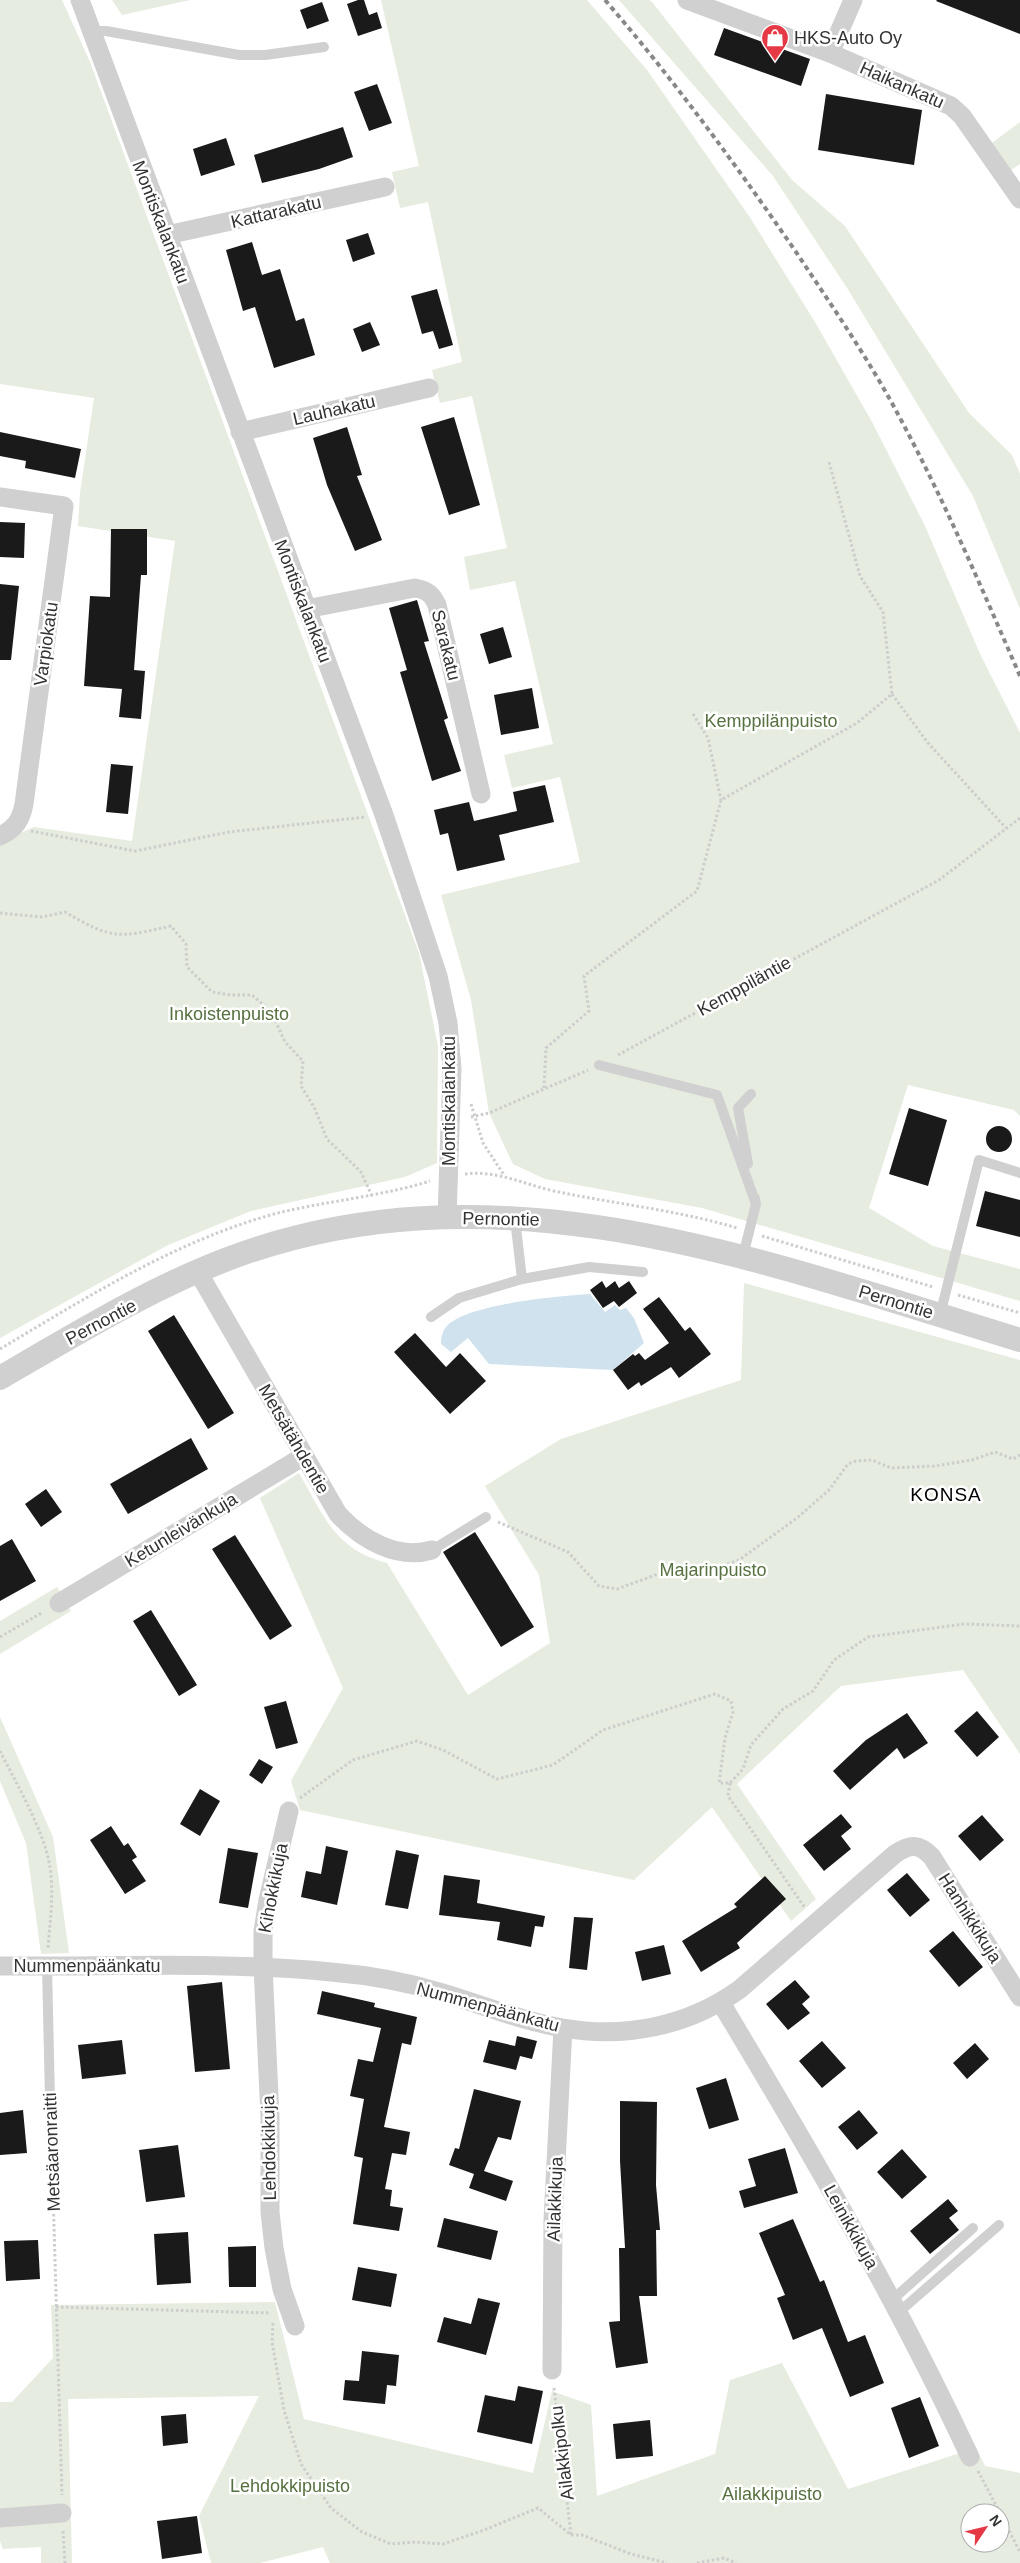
<svg xmlns="http://www.w3.org/2000/svg" width="1020" height="2563" viewBox="0 0 1020 2563" font-family="Helvetica,sans-serif">
  <style>
    .green { fill: #e6ecdf; fill-rule: evenodd }
    .water { fill: #cfe2ee }
    .building { fill: #1a1a1a }
    .lines { fill: none; stroke-linecap: round; stroke-linejoin: round }
    .path { stroke: #cdcdcd; stroke-width: 3; stroke-dasharray: 2.5 2.5; stroke-linecap: butt }
    .service { stroke: #d0d0d0; stroke-width: 10 }
    .minor { stroke: #d0d0d0; stroke-width: 19 }
    .tertiary { stroke: #d0d0d0; stroke-width: 24 }
    .rail { stroke: #888; stroke-width: 4; stroke-dasharray: 5 4; stroke-linecap: butt }
    .labels { text-anchor: middle; stroke-width: 5; stroke-linejoin: round; paint-order: stroke }
    .poi-label { font-size: 18px; fill: #333; stroke: #fff; text-anchor: start }
    .street-label { font-size: 18px; fill: #333; stroke: #fff }
    .park-label { font-size: 18px; fill: #56703f; stroke: #fff }
    .neighbourhood-label { font-size: 19px; letter-spacing: 1px; fill: #000; stroke: #fff }
  </style>
  <rect width="100%" height="100%" fill="#fff"/>
  <path class="green" d="M0,0H62L90,62L419,953L438,1046L437,1163L405,1177L251,1211L168,1245L0,1338V842L34,827L132,841L175,541L78,526L80,493L94,398L0,384Z
    M112,0H190L122,15Z
    M381,0H587L647,70L749,216L815,322L872,422L925,526L980,654L1020,733V1116L1014,1110L908,1085L869,1208L933,1246L1020,1269V1301L702,1208L545,1179L513,1164L489,1113L471,1000L441,895L580,862L560,777L512,788L504,755L553,744L515,581L470,590L464,557L507,548L472,396L440,403L432,370L462,362L428,202L400,208L392,172L419,166Z
    M619,0H649L652,2L792,180L845,226L969,413L1012,455L1020,474V609L973,496L849,291L773,176Z
    M1020,122V164L1011,170L992,143Z
    M744,1283L1020,1360V1754L963,1670L841,1686L737,1784L816,1899L791,1921L712,1807L634,1880L300,1810L291,1781L343,1688L260,1498L299,1473C324,1516 334,1549 387,1563L468,1695L550,1643L539,1575L485,1486L561,1439L741,1380Z
    M57,1587L71,1611L0,1654V1621Z
    M0,1717L53,1837L69,1953L41,1954L26,1843L0,1781Z
    M275,2302L304,2419L533,2473L552,2391L591,2405L597,2496L715,2454L730,2380L782,2363L848,2489L976,2448L985,2466L1020,2473V2563H330L323,2547L260,2563H211L199,2516L259,2396L68,2399L72,2563H41V2547L3,2549L0,2541V2402H12L53,2358L51,2305ZM970,2513H1000V2543H970Z"/>
  <path class="water" d="M590,1294L605,1312L615,1305L620,1310L626,1308L634,1318L644,1343L613,1370L489,1364L468,1338L451,1352L441,1344C441,1338 442,1331 447,1326C467,1304 559,1296 590,1294Z"/>
  <path class="building" d="M358,0H364L369,15L377,12L382,28L358,36L347,4Z
    M937,0H1020V34L936,1Z
    M322,2L329,21L307,29L300,10Z
    M724,28L810,59L801,86L714,55Z
    M377,84L392,123L369,131L354,92Z
    M826,94L922,110L914,165L818,150Z
    M343,127L353,157L319,169L262,183L254,155Z
    M226,138L235,165L201,176L193,149Z
    M368,233L375,254L353,262L346,240Z
    M252,242L262,275L280,269L296,321L304,318L315,355L274,368L255,307L243,311L226,250Z
    M437,289L453,345L439,349L433,331L422,334L411,296Z
    M370,322L380,345L362,352L353,329Z
    M454,417L480,505L449,515L421,427Z
    M347,427L362,475L357,476L382,540L355,551L327,485L313,438Z
    M0,432L81,449L75,478L25,468L26,461L0,456Z
    M0,522L25,523L24,558L0,557Z
    M111,529H147V575H141L134,670L145,671L141,719L119,717L122,689L84,686L90,596L110,597Z
    M0,584L19,586L11,660H0Z
    M417,600L429,641L424,642L448,718L444,720L461,771L432,781L400,672L407,670L389,608Z
    M503,627L512,657L489,664L480,634Z
    M532,688L539,728L501,735L494,695Z
    M111,764L133,766L128,814L106,812Z
    M545,785L554,822L499,835L505,860L457,871L448,833L440,835L434,810L469,802L474,821L517,811L513,792Z
    M909,1108L947,1120L928,1186L889,1174Z
    M986 1139a13 13 0 1 1 26 0a13 13 0 1 1-26 0Z
    M985,1191L1020,1200V1237L976,1226Z
    M602,1281L606,1288L615,1281L619,1288L629,1281L637,1293L619,1307L614,1301L603,1308L590,1290Z
    M659,1297L685,1331L690,1327L711,1354L679,1378L671,1367L641,1386L639,1382L628,1390L613,1370L633,1354L635,1356L639,1353L645,1360L669,1343L643,1309Z
    M174,1315L234,1413L208,1429L148,1331Z
    M415,1333L446,1367L460,1353L486,1381L450,1414L394,1352Z
    M191,1438L208,1469L128,1514L110,1484Z
    M46,1489L62,1512L41,1527L25,1504Z
    M475,1532L534,1627L501,1647L443,1552Z
    M235,1535L292,1626L270,1640L212,1549Z
    M12,1539L36,1581L0,1601V1546Z
    M151,1610L197,1685L179,1696L133,1621Z
    M286,1701L298,1743L276,1749L264,1707Z
    M977,1711L999,1737L977,1757L954,1731Z
    M907,1713L928,1743L904,1759L897,1748L850,1790L833,1771L866,1740Z
    M259,1759L273,1767L262,1784L249,1775Z
    M200,1789L220,1801L200,1836L180,1824Z
    M841,1814L852,1827L841,1836L851,1849L824,1871L803,1845Z
    M982,1815L1004,1840L980,1861L958,1836Z
    M111,1826L124,1846L128,1843L137,1857L132,1860L146,1881L125,1894L90,1840Z
    M326,1846L348,1851L337,1905L301,1897L306,1871L321,1874Z
    M228,1848L258,1853L248,1908L219,1903Z
    M396,1850L419,1855L408,1909L385,1905Z
    M907,1873L930,1900L910,1917L887,1890Z
    M444,1875L480,1880L477,1903L545,1916L543,1927L535,1926L531,1947L497,1940L500,1922L439,1915Z
    M765,1876L786,1899L737,1943L740,1948L701,1972L682,1941L737,1907L734,1904Z
    M574,1917L593,1918L587,1970L569,1968Z
    M953,1931L983,1967L959,1987L929,1951Z
    M664,1945L671,1974L642,1981L635,1952Z
    M795,1980L810,1997L802,2004L810,2013L788,2030L766,2004Z
    M222,1982L230,2069L195,2072L187,1986Z
    M322,1991L375,2003L374,2007L417,2017L411,2045L402,2043L384,2127L410,2132L406,2155L392,2153L385,2189L392,2190L390,2206L403,2208L399,2231L353,2224L363,2158L354,2156L364,2099L350,2096L358,2059L373,2062L381,2028L317,2014Z
    M517,2036L537,2041L532,2059L520,2056L516,2070L483,2062L489,2040L515,2046Z
    M122,2040L126,2074L82,2079L78,2045Z
    M822,2041L846,2068L822,2088L799,2061Z
    M975,2043L989,2059L967,2079L953,2063Z
    M726,2078L739,2120L709,2129L696,2088Z
    M474,2089L521,2101L511,2140L498,2137L484,2171L513,2181L506,2201L469,2188L474,2174L449,2165L455,2148L459,2149Z
    M620,2101L657,2102L656,2185L660,2230H656L657,2296H639L648,2363L616,2368L609,2322L620,2321L619,2248H625L620,2161Z
    M23,2110L27,2153L0,2155V2113Z
    M859,2110L878,2133L857,2150L838,2127Z
    M178,2145L185,2197L146,2202L139,2150Z
    M785,2148L798,2193L744,2208L739,2191L756,2186L748,2159Z
    M902,2149L927,2177L902,2199L877,2172Z
    M948,2199L958,2211L949,2218L959,2230L930,2254L910,2231Z
    M444,2218L498,2231L491,2260L437,2247Z
    M793,2219L820,2282L824,2280L848,2342L865,2335L884,2383L850,2397L822,2328L793,2340L777,2298L785,2295L759,2233Z
    M188,2232L191,2283L157,2285L154,2234Z
    M38,2240L40,2279L6,2281L4,2241Z
    M256,2246V2287H229L228,2247Z
    M358,2267L397,2274L391,2307L352,2300Z
    M478,2298L500,2303L486,2355L437,2342L444,2317L471,2324Z
    M362,2351L399,2355L396,2386L387,2385L385,2404L343,2400L345,2380L359,2381Z
    M518,2386L543,2391L532,2444L477,2432L485,2395L515,2401Z
    M920,2397L939,2446L909,2458L891,2408Z
    M186,2414L188,2443L163,2446L161,2416Z
    M650,2420L653,2456L616,2459L613,2424Z
    M197,2516L202,2553L162,2559L157,2521Z"/>
  <g class="lines">
    <path class="path" d="M892,694L928,743L1006,828
      M693,714L708,738L721,800
      M31,831L135,851L229,832L365,817
      M0,913L42,917L65,912C113,940 118,938 171,926L186,944L187,967L212,992L231,995H252L271,1011L285,1042L303,1061L301,1086L314,1107L327,1139L361,1172L372,1196
      M618,1055L939,880L1020,818
      M544,1088L546,1048L589,1011L584,976L697,891L721,800L857,723L892,694L883,612L860,576L829,462
      M471,1104L483,1143L504,1175
      M471,1117L489,1113L588,1070
      M465,1174C497,1170 523,1184 554,1191C615,1204 677,1210 737,1228
      M762,1236L933,1287
      M958,1295L1020,1313
      M0,1349C87,1297 176,1241 274,1214C325,1201 379,1197 430,1181
      M498,1522L568,1552L599,1586L617,1589L658,1574L704,1573L739,1560L797,1518L829,1490L848,1464L856,1461L872,1460L891,1468L935,1466L972,1460L995,1452L1013,1459L1020,1455
      M0,1637L43,1612
      M0,1751C16,1783 45,1832 50,1868C54,1895 50,1921 48,1948
      M730,1783L728,1796L805,1908
      M300,1798L353,1760L417,1741L443,1750L497,1779L553,1765L603,1730L715,1694L731,1701L733,1712L725,1738L719,1783H730L743,1769L751,1745L783,1709L813,1691L834,1660L868,1637L964,1624L1020,1626
      M52,2159L62,2495
      M56,2307L271,2313
      M273,2323L272,2342L284,2410L301,2464L331,2508L362,2532L391,2544L415,2542L443,2544L484,2530L538,2508L571,2535H582L631,2554L667,2563
      M554,2388L571,2535
      M978,2471L1000,2513
      M1000,2513L1020,2552
      M63,2531L65,2563
      M697,2563L724,2558L736,2563"/>
    <path class="service" d="M92,31H106L239,55H265L324,47
      M599,1065L717,1095L756,1204
      M748,1164L738,1108L751,1094
      M515,1219L522,1279L589,1267L643,1272
      M743,1256L756,1204L755,1198
      M940,1315L979,1160L1020,1173
      M431,1317L459,1298L522,1279
      M432,1550L486,1517
      M47,1966L51,2145
      M892,2300L973,2228
      M899,2312L999,2225"/>
    <path class="minor" d="M80,0L384,815L438,976L448,1023L452,1069L447,1218
      M687,0L830,53L951,106L962,116L1020,199
      M830,53L853,0
      M167,235L385,187
      M240,432L429,388
      M0,497L64,506L24,804C21,820 15,829 0,836
      M306,609L415,588C427,590 432,594 437,605L481,794
      M198,1272L338,1514C362,1540 397,1560 432,1550
      M59,1603L304,1456
      M289,1811L268,1900L263,1931V1966L270,2117V2212L274,2248L282,2289L295,2326
      M0,1966C110,1967 221,1961 331,1972C368,1975 407,1982 443,1993C483,2005 522,2021 563,2028C625,2039 689,2026 740,1989L895,1854C910,1844 919,1843 932,1857L1020,1997
      M721,2003C810,2151 897,2300 970,2457
      M552,2370L553,2220L563,2028
      M0,2518L62,2513"/>
    <path class="tertiary" d="M0,1378C77,1333 160,1282 244,1253C508,1162 767,1263 1020,1340"/>
    <path class="rail" d="M605,0C674,80 736,165 796,252C832,306 870,361 900,418C945,502 982,589 1020,676"/>
  </g>
  <defs>
    <symbol id="shop-pin" viewBox="-11 -11 22 30"><path d="M0 17L-7.5 6A9.5 9.5 0 1 1 7.5 6Z" fill="#e63946" stroke="#fff"/><path d="M-5-2.5h2.3a2.7 3.5 0 0 1 5.4 0H5L5.5 6h-11ZM-1.5-2.5h3a1.5 2.3 0 0 0-3 0Z" fill="#fff"/></symbol>
  </defs>
  <g fill-rule="evenodd">
    <use href="#shop-pin" x="759" y="22" width="32" height="43"/>
  </g>
  <g class="labels">
    <g class="poi-label">
      <text x="794" y="44">HKS-Auto Oy</text>
    </g>
    <g class="street-label">
      <text transform="translate(902 85) rotate(24)" y="6">Haikankatu</text>
      <text transform="translate(276 212) rotate(-13)" y="6">Kattarakatu</text>
      <text transform="translate(161 222) rotate(69)" y="6">Montiskalankatu</text>
      <text transform="translate(334 410) rotate(-13)" y="6">Lauhakatu</text>
      <text transform="translate(303 601) rotate(69)" y="6">Montiskalankatu</text>
      <text transform="translate(46 644) rotate(-82)" y="6">Varpiokatu</text>
      <text transform="translate(446 645) rotate(76)" y="6">Sarakatu</text>
      <text transform="translate(744 986) rotate(-29)" y="6">Kemppiläntie</text>
      <text transform="translate(449 1101) rotate(-90)" y="6">Montiskalankatu</text>
      <text transform="translate(501 1219) rotate(1)" y="6">Pernontie</text>
      <text transform="translate(896 1302) rotate(17)" y="6">Pernontie</text>
      <text transform="translate(101 1322) rotate(-28)" y="6">Pernontie</text>
      <text transform="translate(294 1439) rotate(60)" y="6">Metsätähdentie</text>
      <text transform="translate(181 1530) rotate(-31)" y="6">Ketunleivänkuja</text>
      <text transform="translate(273 1888) rotate(-79)" y="6">Kihokkikuja</text>
      <text transform="translate(970 1918) rotate(58)" y="6">Hanhikkikuja</text>
      <text x="87" y="1972">Nummenpäänkatu</text>
      <text transform="translate(488 2007) rotate(15)" y="6">Nummenpäänkatu</text>
      <text transform="translate(269 2148) rotate(-91)" y="6">Lehdokkikuja</text>
      <text transform="translate(52 2152) rotate(-92)" y="6">Metsäaronraitti</text>
      <text transform="translate(555 2199) rotate(-88)" y="6">Ailakkikuja</text>
      <text transform="translate(851 2227) rotate(61)" y="6">Leinikkikuja</text>
      <text transform="translate(562 2453) rotate(-97)" y="6">Ailakkipolku</text>
    </g>
    <g class="park-label">
      <text x="771" y="727">Kemppilänpuisto</text>
      <text x="229" y="1020">Inkoistenpuisto</text>
      <text x="713" y="1576">Majarinpuisto</text>
      <text x="290" y="2492">Lehdokkipuisto</text>
      <text x="772" y="2500">Ailakkipuisto</text>
    </g>
    <g class="neighbourhood-label">
      <text x="946" y="1501">KONSA</text>
    </g>
  </g>
  <g transform="translate(985 2528) rotate(55)"><circle r="24" fill="#ffffff" stroke="#adadad"/>
  <path d="M0-4L9 19L0 12L-9 19Z" fill="#e63946"/>
  <text y="-8" font-size="14" font-weight="bold" text-anchor="middle" fill="#333333">N</text>
  </g>
</svg>
